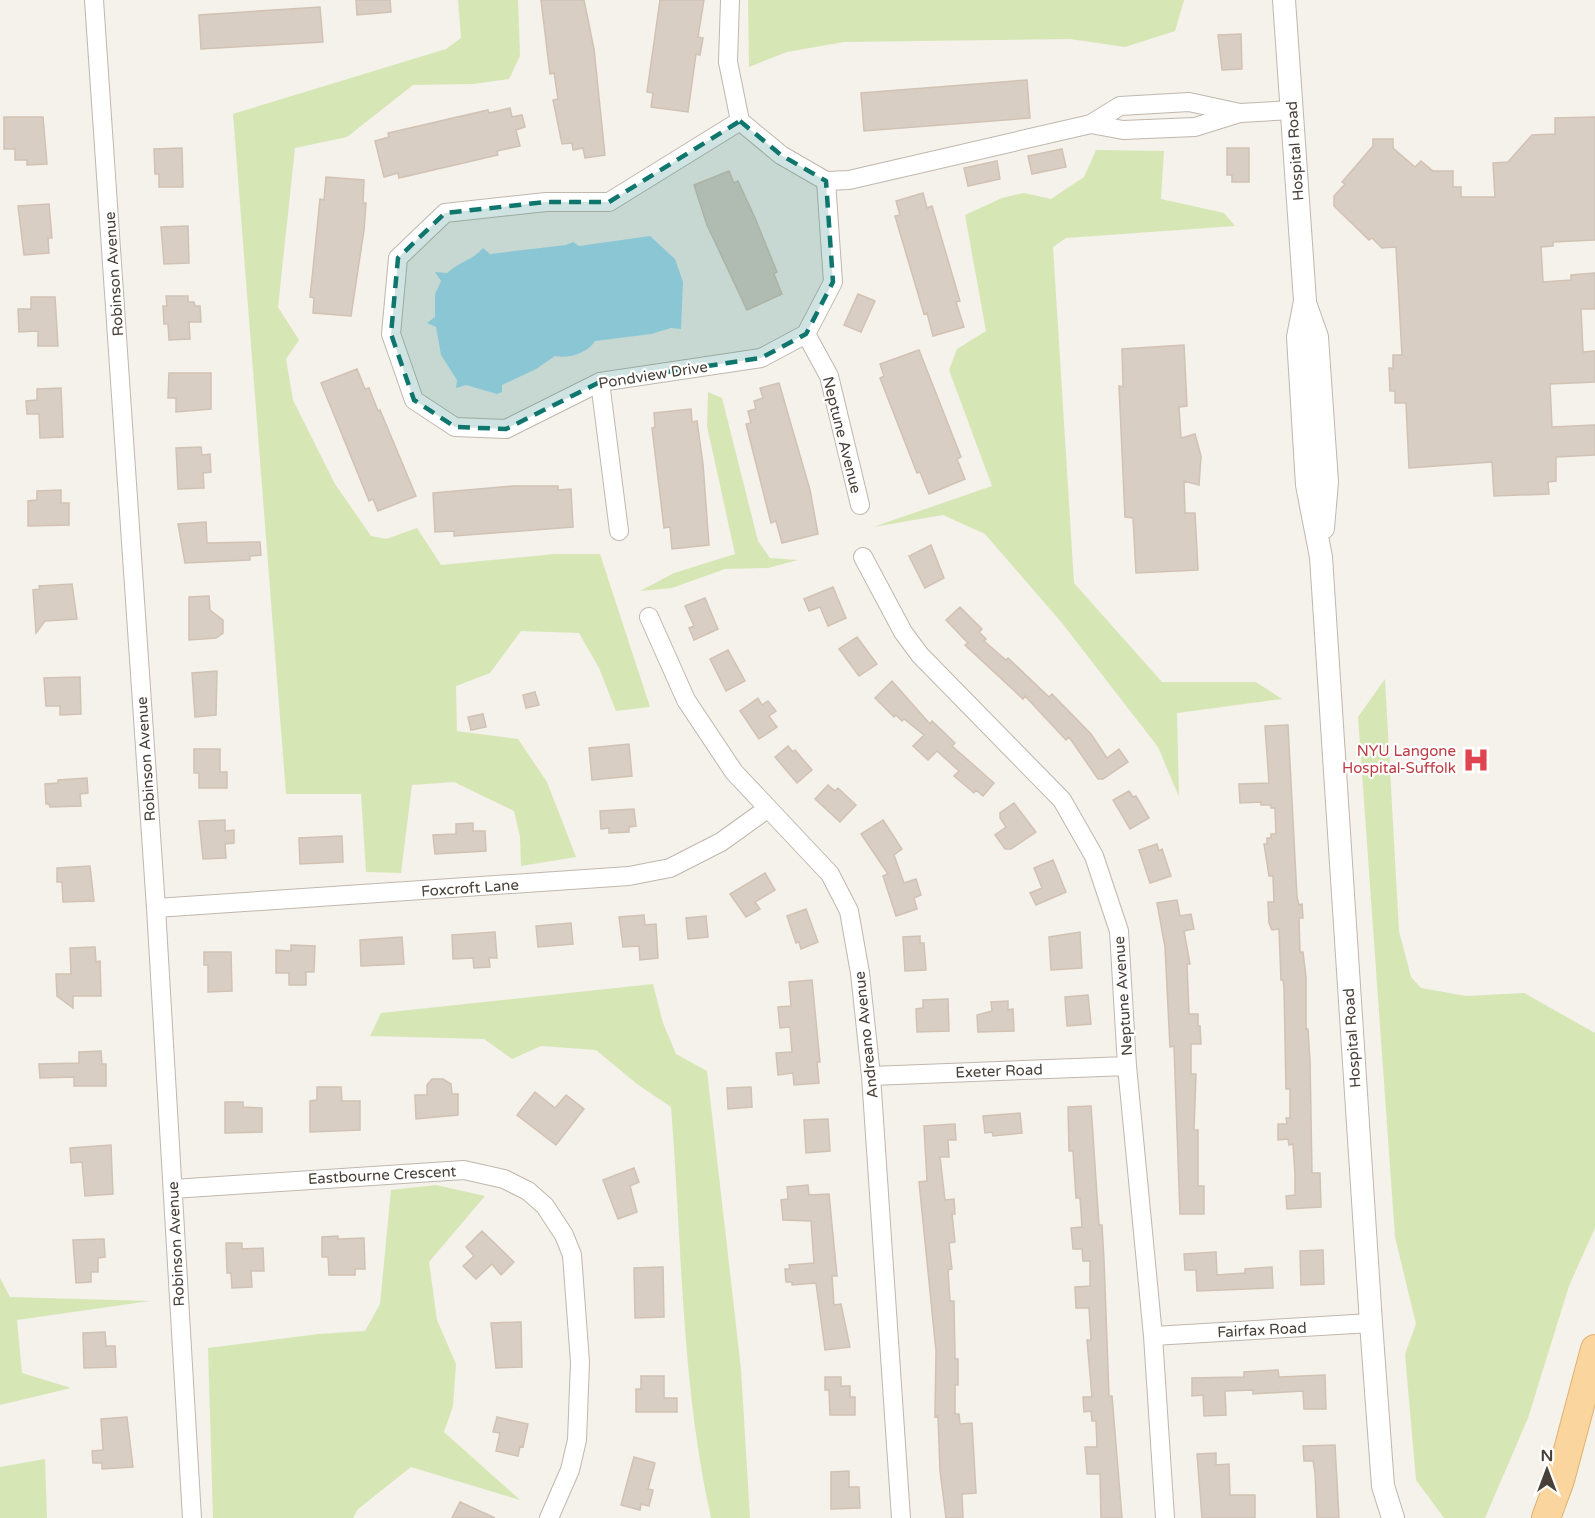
<svg xmlns="http://www.w3.org/2000/svg" width="1595" height="1518" viewBox="0 0 1595 1518" font-family="'Varela Round',sans-serif">
  <style>
    .green { fill: #d6e7b5 }
    .water { fill: #aadaee }
    .building { fill: #d9cec3; stroke: #d1c2b4; stroke-width: 1.5 }
    .lines { fill: none; stroke-linecap: round; stroke-linejoin: round }
    .minor-casing { stroke: #c0b7ad; stroke-width: 20 }
    .tertiary-casing { stroke: #c0b7ad; stroke-width: 24 }
    .primary-casing { stroke: #e0b16d; stroke-width: 30 }
    .minor { stroke: #fff; stroke-width: 18 }
    .tertiary { stroke: #fff; stroke-width: 22 }
    .primary { stroke: #fad69e; stroke-width: 28 }
    .marked { fill: #0f766e; fill-opacity: 0.2; stroke: #0f766e; stroke-width: 4.5; stroke-dasharray: 12 8; stroke-linejoin: round }
    .labels { text-anchor: middle; stroke-width: 4.5; stroke-linejoin: round; paint-order: stroke }
    .street-label { font-size: 15px; fill: #494139; stroke: #fff }
    .health-label { font-size: 15px; fill: #be3a42; stroke: #fff; text-anchor: end }
  </style>
  <rect width="100%" height="100%" fill="#f5f1eb"/>
  <path class="green" d="M458,0H518L520,56L509,79L473,84L413,85L347,137L295,148L278,307L299,340L286,359L293,400L335,484L371,536L386,539L417,528L441,565L555,554H600L650,707L616,711L599,668L579,633L521,631L490,673L456,686L457,731L518,739L547,782L576,857L521,866L520,837L514,811L454,782L412,785L401,873L366,872L361,794H286L233,114L446,49L461,38Z
    M748,0H1184L1175,31L1125,47L1070,39L844,42L787,52L749,67Z
    M1096,150L1164,151L1161,199L1224,213L1235,226L1066,238L1053,247L1074,583L1162,682H1256L1282,699L1177,713L1179,797L1158,747L1062,623L985,534L943,515L873,527L992,486L949,370L957,349L986,331L965,215L1002,198L1024,193L1051,199L1084,177Z
    M708,392L722,398L758,541L770,558L798,560L768,568L725,569L672,588L640,591L674,573L735,554L707,426Z
    M1385,679L1399,931L1411,977L1421,988L1466,996L1524,993L1595,1033V1228L1569,1286L1528,1418L1485,1518H1444L1416,1480L1405,1354L1416,1324L1395,1237L1358,717Z
    M653,984L663,1023L676,1054L707,1071L741,1369L750,1518H711C681,1384 682,1244 671,1107L637,1084L596,1050L541,1046L512,1059L484,1039L370,1036L381,1013Z
    M436,1185L485,1196L429,1262L437,1320L456,1364L453,1406L444,1432L520,1500L411,1467L358,1509L353,1518H213L208,1348L318,1334L365,1331L380,1304L391,1190Z
    M0,1278L10,1297L150,1301L17,1320L22,1373L71,1388L0,1405Z
    M45,1459L47,1518H0V1467Z"/>
  <path class="water" d="M650,236L675,259L683,282L681,329L671,328L651,334L595,341C588,353 568,359 555,356L536,369L502,385V392L497,394L466,385L456,388L457,380L441,355L436,327L427,323L435,317V294L441,281L435,272L447,273C459,262 473,260 483,248L490,254L566,245L573,242L579,246Z"/>
  <path class="building" d="M356,0H390L391,12L357,15Z
    M541,0H584L594,49L605,155L585,158L583,148L573,150L572,143L562,144L553,100L558,99L554,73L550,74Z
    M660,0H704L698,37L703,38L700,55L696,54L688,112L651,107L653,93L647,92Z
    M320,7L323,42L201,49L199,15Z
    M1241,34L1242,69L1222,70L1218,35Z
    M1027,80L1030,118L864,131L861,93Z
    M510,108L512,117L522,115L525,127L516,130L520,146L497,151L498,155L399,178L398,173L384,177L375,141L389,137L388,133L488,110L489,113Z
    M4,117H43L47,164L27,165V160H15V149H4Z
    M1595,117V240L1553,242V246L1541,247L1543,282L1571,280V275L1595,273V309H1581L1583,352L1595,351V382L1550,384L1552,427L1595,425V455L1556,457V481L1548,482L1549,494L1494,496L1492,462L1409,468L1406,403H1395V391H1390L1389,368H1393V355H1402L1396,247L1382,248L1372,238L1369,240L1334,206V196L1345,184L1342,182L1373,146V139H1393V148L1415,167L1421,161L1433,171H1453V187H1461V197H1495L1493,163L1508,162L1532,135L1555,134V118Z
    M182,148L183,187H159V174H155L154,149Z
    M1227,148H1249V182H1232V175H1227Z
    M1062,149L1066,167L1032,174L1028,156Z
    M997,161L1000,179L968,186L964,168Z
    M729,171L734,183L738,181L755,218L777,272L774,274L782,294L747,310L707,225L694,185Z
    M326,177L364,180L363,203H366L364,230L351,316L313,313L314,298L310,297L313,269L320,199L324,200Z
    M923,193L927,208L932,206L960,301L956,302L964,327L933,336L927,313L924,314L895,216L900,215L896,201Z
    M49,204L52,238H48L49,253L24,255L18,206Z
    M188,226L189,263L164,264L161,227Z
    M858,294L875,301L861,332L844,325Z
    M166,296H188V302H194L195,306H200L201,322H189L190,339L169,340L168,324H164L163,306H167Z
    M31,297H55L58,346H38V331L19,332L18,309H31Z
    M1184,345L1187,406L1179,407L1181,438L1195,434L1201,456L1199,485L1184,481L1185,513H1195L1198,570L1136,573L1133,518L1125,517L1119,386L1123,387L1122,349Z
    M919,350L961,457L957,459L965,479L929,494L920,472L917,473L880,378L884,376L880,364Z
    M357,369L365,389L369,388L378,411L380,410L416,496L378,511L373,499L369,501L321,383Z
    M169,373H211V409L176,412V398H168Z
    M779,383L810,490L818,534L782,543L776,521L771,523L746,424L751,423L748,411L756,409L754,401L763,398L760,388Z
    M61,388L63,437L40,438L39,414H27L26,401L37,400V389Z
    M691,409L692,422L697,421L703,464L709,545L672,549L670,527L664,528L652,428L655,427L654,413Z
    M201,447L202,455L210,454L211,472L203,473L204,488L178,489L176,448Z
    M514,486H558V490L571,489L573,527L454,536V531L435,532L433,493Z
    M61,490V503H69V525L28,526V501L37,500V491Z
    M206,522L207,543L260,542L261,555L250,556V560L185,563L178,524Z
    M931,545L944,578L925,588L909,556Z
    M72,584L77,619L45,621L36,633L33,590L40,589L39,586Z
    M833,587L846,618L828,626L820,607L809,611L804,599Z
    M209,596L210,610L223,620V633L216,638L189,640V597Z
    M705,598L718,629L694,640L689,628L694,626L685,606Z
    M960,607L982,629L979,632L986,639L984,641L1006,660L1008,658L1049,697L1052,694L1091,734L1107,758L1119,749L1128,762L1103,779H1098L1069,737L1066,740L1025,696L1023,699L965,645L968,643L946,620Z
    M857,637L877,664L859,676L839,649Z
    M728,650L745,681L726,691L710,659Z
    M217,671L216,715L195,717L192,673Z
    M80,677L81,714L60,715V706H46L44,678Z
    M892,681L930,724L932,721L955,743L952,746L994,783L983,796L976,790L974,793L954,776L959,771L937,751L928,760L913,746L924,735L904,719L902,721L896,715L894,717L875,698Z
    M535,692L539,705L526,708L523,695Z
    M758,698L762,705L768,701L776,711L769,716L777,727L759,739L740,711Z
    M483,714L486,727L471,730L468,717Z
    M1288,725L1297,897L1299,905L1302,904L1303,918H1299L1300,952H1303L1306,977V1029H1308L1310,1061L1312,1173H1320L1321,1207L1287,1209L1286,1196L1295,1195V1174L1293,1144L1289,1145L1288,1139L1278,1140V1124H1287L1286,1118H1290V1089H1286L1284,987L1283,980H1281L1279,929L1272,930L1269,923L1268,902H1274L1273,876H1269L1264,844H1267V838H1271V834H1276L1275,808H1271V805H1261V802L1240,803L1239,784L1269,783L1265,726Z
    M629,744L632,776L592,780L589,748Z
    M788,746L793,752L795,750L812,770L797,783L775,757Z
    M194,749H220V772H227V788H199V773H194Z
    M87,778L88,793L80,794L81,806L50,807L49,804H46L45,784L58,783V780Z
    M828,785L835,791L838,788L856,805L840,822L815,799Z
    M1129,791L1133,797L1136,796L1149,818L1130,829L1113,800Z
    M1014,803L1036,832L1011,849H1005L995,835L1006,827L1000,818V813Z
    M634,809L636,826L629,827V832L609,833V828L601,829L600,811Z
    M225,820V831L234,830V843L225,844L226,858L203,859L199,821Z
    M883,820L902,849L894,855L904,883L916,879L921,895L914,898L917,909L896,916L883,876L888,874L861,834Z
    M473,823V831H485L486,851L435,854L433,835L456,834V824Z
    M342,836L343,862L300,864L299,838Z
    M1157,844L1159,851L1162,849L1171,876L1150,883L1139,850Z
    M1053,860L1066,892L1036,905L1030,893L1042,888L1034,868Z
    M90,866L94,901L63,902L62,882H57V868Z
    M765,873L775,890L755,902L760,909L746,917L730,894Z
    M1177,900L1180,916L1191,914L1194,929L1184,931L1190,964H1187L1189,1014H1198V1026H1200L1201,1044H1191V1074H1196L1194,1130H1198V1186H1204V1214H1180L1174,1046L1170,1047L1165,947L1157,903Z
    M806,909L818,942L801,949L799,942L796,943L787,916Z
    M644,915L645,925L656,924L658,958L640,960L639,946L623,947L619,917Z
    M706,916L708,937L688,939L686,918Z
    M571,923L573,944L538,947L536,926Z
    M495,932L497,958H489L490,967L474,968L473,958L453,959L452,935Z
    M1080,932L1082,968L1051,970L1049,937Z
    M920,936V943H924L926,970L905,971L903,937Z
    M402,937L404,964L361,966L360,940Z
    M291,945L315,946L314,972H306V985H289V973H276V950L291,951Z
    M95,947L96,962L100,961L101,996H73V1008L57,996L56,974H71L70,948Z
    M204,952H231L232,991L208,992V965H204Z
    M812,980L820,1062H817L819,1083L794,1085L793,1073L778,1075L776,1053L792,1052L790,1027L780,1028L778,1007L791,1006L789,982Z
    M1088,995L1091,1024L1067,1026L1065,997Z
    M948,999L949,1031L917,1032L916,1009L923,1008V1000Z
    M1008,1001V1010L1013,1009L1014,1031L978,1032L977,1015L992,1011L991,1002Z
    M101,1051L102,1064H106V1086H74V1077L40,1078L39,1064L79,1063V1052Z
    M432,1079H443L451,1084L452,1094H458V1115L416,1119L415,1095H427V1085Z
    M317,1087H341L342,1101H360V1130L310,1132V1101L317,1100Z
    M751,1087L752,1107L728,1109L727,1088Z
    M535,1092L555,1108L566,1095L584,1109L556,1145L517,1115Z
    M225,1102H243V1107L262,1108V1132L225,1133Z
    M1091,1106L1099,1225H1102L1104,1260L1109,1396H1112L1122,1518H1101L1100,1474H1087L1085,1447H1097L1096,1421H1092L1091,1411L1084,1412L1083,1397H1092L1087,1340H1091L1089,1308H1076L1075,1287L1090,1286V1261H1083L1082,1249H1073L1071,1228L1082,1227L1080,1198H1076L1073,1151H1069L1068,1107Z
    M1020,1113L1022,1133L993,1136L992,1132L985,1133L983,1116Z
    M828,1119L830,1151L806,1153L804,1120Z
    M955,1124L956,1140H948L949,1157H940L945,1200L954,1199L955,1214H952L955,1242L949,1243L952,1269L948,1270L950,1301H954L955,1359H958V1385H955V1414H959L960,1424L972,1423L976,1493L962,1494L963,1518H946L940,1471L938,1416L935,1417L936,1351L919,1182L927,1181L924,1126Z
    M111,1145L113,1194L85,1196L82,1162L71,1163L70,1148Z
    M634,1168L639,1182L630,1186L637,1212L618,1219L603,1180Z
    M808,1185L809,1195L829,1194L837,1276H832L834,1305L841,1304L850,1347L825,1350L816,1283L792,1285V1282H786L785,1269H790L789,1265L814,1263L811,1221L783,1220L781,1200L788,1199L787,1187Z
    M482,1231L514,1262L501,1275L492,1264L476,1279L463,1266L474,1256L466,1247Z
    M338,1236V1239L364,1238L365,1269H355V1275H329L328,1257H322V1237Z
    M104,1239L105,1257L98,1258V1272H91V1282L76,1283L73,1240Z
    M226,1243H242V1249L263,1248L264,1271H251L252,1287L232,1288L231,1273H227Z
    M1323,1250L1324,1284L1301,1285L1300,1251Z
    M1216,1252L1217,1275L1245,1273V1269L1272,1267L1273,1288L1197,1291L1196,1270H1185L1184,1254Z
    M663,1267L664,1317L635,1318L634,1268Z
    M521,1322L522,1367L496,1368L491,1323Z
    M105,1332L106,1346H115L116,1367L84,1368L83,1333Z
    M1278,1370L1279,1377L1325,1375L1326,1409H1304L1303,1391L1253,1394V1390L1225,1391L1226,1415L1204,1416L1203,1395L1192,1396V1378L1244,1377V1372Z
    M641,1376H664V1398H677V1412H636V1389H641Z
    M825,1377H841V1386H850V1397H855V1415H830L829,1390H825Z
    M127,1417L133,1467L102,1469V1463H93L92,1451L103,1450L101,1419Z
    M497,1417L528,1424L523,1447L520,1446L518,1456L496,1451L500,1433L493,1432Z
    M1335,1445L1339,1518H1317L1315,1472L1313,1461H1304L1303,1446Z
    M1216,1453V1465L1229,1464L1230,1495H1255V1518H1202L1197,1454Z
    M634,1457L655,1463L648,1489L653,1490L649,1506L641,1504L640,1510L621,1505Z
    M849,1471V1487H859L860,1508L831,1509V1472Z
    M460,1502L495,1518H452Z"/>
  <g class="lines">
    <defs>
      <path id="minor" d="M94,0L156,908L192,1518
        M730,0L728,62L740,121L781,155L826,181L849,180L1091,124L1120,106L1189,102L1240,113
        M740,121L609,202H546L445,213L398,258L391,334L414,400L455,427L506,429L600,382L761,358L806,334L833,282L826,181
        M1091,124L1123,130L1195,127L1240,113L1292,110
        M806,334L829,376L860,505
        M600,382L619,531
        M863,557L903,632L920,655L1062,800L1094,856L1119,931L1127,1066L1153,1336L1165,1518
        M649,617L686,700L734,772L830,874L849,911L860,973L871,1076L901,1518
        M156,908L629,876L670,868L721,842L767,809
        M871,1076L1127,1066
        M173,1189L464,1170L504,1179L528,1191L545,1206L564,1235L572,1255L580,1362L577,1440L570,1470L549,1518
        M1153,1336L1371,1323"/>
      <path id="tertiary" d="M1284,0L1305,301L1298,337L1307,485L1321,557L1371,1323L1383,1486L1393,1518
        M1305,303L1317,337L1327,482L1323,528"/>
      <path id="primary" d="M1546,1518L1560,1480L1595,1349"/>
    </defs>
    <use href="#minor" class="minor-casing"/>
    <use href="#tertiary" class="tertiary-casing"/>
    <use href="#primary" class="primary-casing"/>
    <use href="#minor" class="minor"/>
    <use href="#tertiary" class="tertiary"/>
    <use href="#primary" class="primary"/>
  </g>
  <path class="marked" d="M740,121L781,155L826,181L833,282L806,334L761,358L600,382L506,429L455,427L414,400L391,334L398,258L445,213L546,202H609Z"/>
  <defs>
    <symbol id="hospital-bare" viewBox="-9 -9 18 18"><path d="M-5-5h3v3.5h4V-5h3V5h-3V1.5h-4V5h-3Z" fill="#e0444e" stroke="#fff" stroke-width="2.5" paint-order="stroke"/></symbol>
  </defs>
  <g fill-rule="evenodd">
    <use href="#hospital-bare" x="1457" y="741" width="38" height="38"/>
  </g>
  <g class="labels">
    <g class="street-label">
      <text transform="translate(1295 151) rotate(-94)" y="5">Hospital Road</text>
      <text transform="translate(114 274) rotate(-94)" y="5">Robinson Avenue</text>
      <text transform="translate(653 375) rotate(-9)" y="5">Pondview Drive</text>
      <text transform="translate(842 435) rotate(76)" y="5">Neptune Avenue</text>
      <text transform="translate(146 759) rotate(-94)" y="5">Robinson Avenue</text>
      <text transform="translate(470 888) rotate(-4)" y="5">Foxcroft Lane</text>
      <text transform="translate(1123 996) rotate(-94)" y="5">Neptune Avenue</text>
      <text transform="translate(866 1035) rotate(-96)" y="5">Andreano Avenue</text>
      <text transform="translate(1352 1038) rotate(-94)" y="5">Hospital Road</text>
      <text transform="translate(999 1071) rotate(-2)" y="5">Exeter Road</text>
      <text transform="translate(382 1175) rotate(-3)" y="5">Eastbourne Crescent</text>
      <text transform="translate(176 1244) rotate(-93)" y="5">Robinson Avenue</text>
      <text transform="translate(1262 1330) rotate(-3)" y="5">Fairfax Road</text>
    </g>
    <g class="health-label">
      <text x="1456" y="756">NYU Langone<tspan x="1456" dy="17">Hospital-Suffolk</tspan></text>
    </g>
  </g>
  <g transform="translate(1547 1470)" stroke="#ffffff" stroke-width="4.5" paint-order="stroke">
  <path d="M0-4.5L10 22L0 15L-10 22Z" fill="#494139"/>
  <text y="-9" font-size="16" font-weight="bold" text-anchor="middle" fill="#494139">N</text>
  </g>
</svg>
